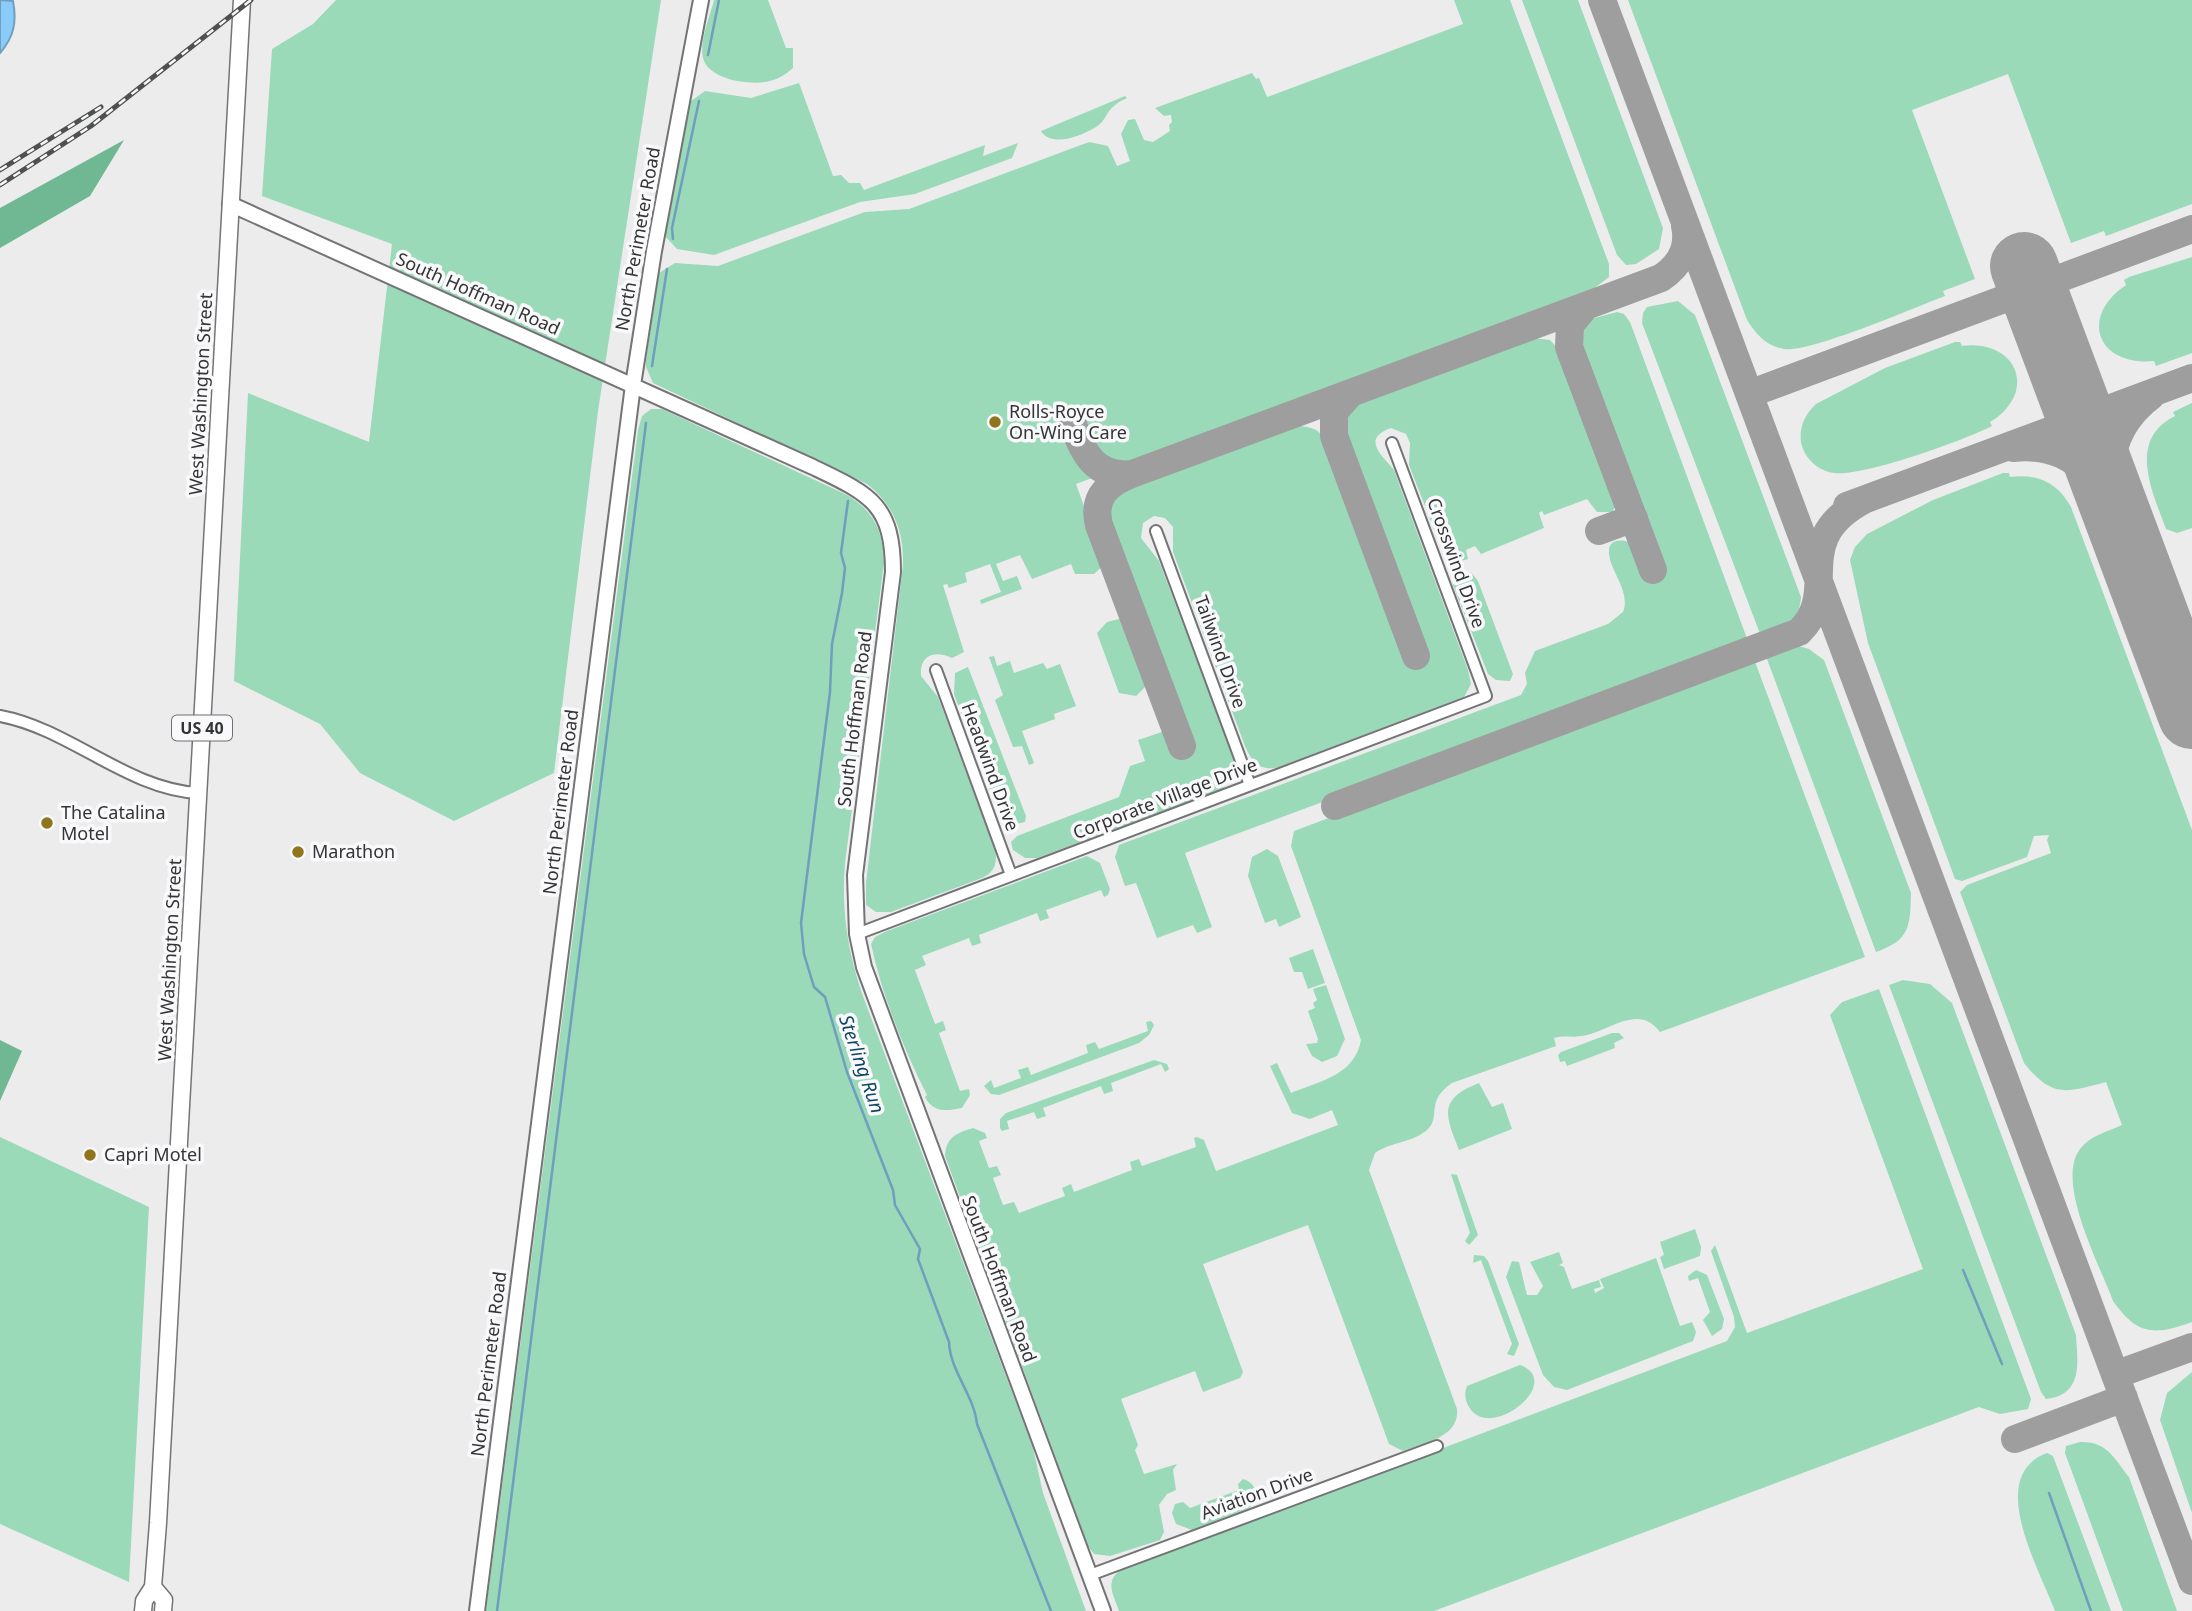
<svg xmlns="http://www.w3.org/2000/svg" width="2192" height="1611" viewBox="0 0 2192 1611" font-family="'Noto Sans',sans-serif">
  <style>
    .green { fill: #9adab8 }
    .forest { fill: #6fb893 }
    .water { fill: #89ccf9; stroke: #6f9ebe; stroke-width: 2 }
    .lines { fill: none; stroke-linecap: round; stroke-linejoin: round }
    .stream { stroke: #6f9ebe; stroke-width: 2.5 }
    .taxiway { stroke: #9e9e9e; stroke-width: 28 }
    .runway { stroke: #9e9e9e; stroke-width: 68 }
    .street-casing { stroke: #747476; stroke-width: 14 }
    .secondary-casing { stroke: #747476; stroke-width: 18 }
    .primary-casing { stroke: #747476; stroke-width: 19 }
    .street { stroke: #fff; stroke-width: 10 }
    .secondary { stroke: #fff; stroke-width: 14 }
    .primary { stroke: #fff; stroke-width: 16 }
    .rail-casing { stroke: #4f5050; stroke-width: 5 }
    .rail { stroke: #f9f9fb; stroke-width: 2.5; stroke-dasharray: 8; stroke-linecap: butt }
    .poi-dot { fill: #8f761c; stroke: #f9f9fb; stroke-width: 2.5 }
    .labels { text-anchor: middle; stroke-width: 7; stroke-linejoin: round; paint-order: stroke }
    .shield { fill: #f9f9fb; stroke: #6e6f70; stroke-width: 2 }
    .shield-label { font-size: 16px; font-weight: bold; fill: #333434 }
    .street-label { font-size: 18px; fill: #333434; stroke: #f9f9fb }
    .poi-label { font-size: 18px; fill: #333434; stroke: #f9f9fb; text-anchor: start }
    .water-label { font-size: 19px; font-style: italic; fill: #124764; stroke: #f9f9fb }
  </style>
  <rect width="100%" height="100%" fill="#ececed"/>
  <path class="green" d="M336,0H661L598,411L554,773L454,821L360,773L320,724L234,681L248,393L369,442L392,244L262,196L272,49L313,24Z
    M714,0H768L786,48H793V68C786,74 779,79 770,81C752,86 708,80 703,58C699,42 710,16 714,0Z
    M1454,0H1510L1609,264V277L1588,293L1076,484L1105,564L1094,574H1075L1071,564L1032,579L1020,555L996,564L1003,581L1017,576L1022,589L981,604L980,600L1001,592L990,564L965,573L967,582L949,588L947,584L943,585L964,652L952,658C936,650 919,654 921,676L938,697L995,850C998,863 994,873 982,878L891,912H876L866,905V883L903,565C904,532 894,505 867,484L653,383L646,367V360L659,273L675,263L718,266L865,212L909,209L1089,142L1108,146L1117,166L1130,161L1121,134L1128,120L1135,119L1144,140L1153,142L1170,131L1169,125L1172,122L1171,115L1164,116L1155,108L1252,73L1256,79L1259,78L1267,97L1463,24Z
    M1522,0H1578L1663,228L1659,249L1636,264L1626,265L1617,255Z
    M1628,0H2192V204L2106,236L2104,231L2071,243L2008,74L1912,110L1975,279L1943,291L1945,296C1913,308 1810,353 1784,349C1766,346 1756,334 1747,320Z
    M799,83L833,176L841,175L849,183H860L864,190L985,145L983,156L1018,143L1012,158L915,194L860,202L714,255L677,249L664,235L691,101L705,91L751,98Z
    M1125,96L1127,98C1104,108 1109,119 1096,127C1081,136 1052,148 1041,131Z
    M2192,257V353L2156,366L2154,361C2098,367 2078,317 2126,285L2124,280L2129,277Z
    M1678,301L1695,315L1801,597C1799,623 1784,630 1762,639L1642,323L1643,313L1647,307Z
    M1617,312L1624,314L1630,322L1749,644L1185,853L1212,927L1197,933L1193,925L1157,938L1136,883L1125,886L1115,857L1119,845L1521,695L1527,684L1525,673L1535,651L1608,624L1623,612C1631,592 1611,573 1609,554C1607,535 1628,540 1636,545L1648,576L1663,571L1580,339L1587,320Z
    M1533,338L1550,340L1562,353L1617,496V505L1612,512H1597L1587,499L1544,515L1542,511L1539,513L1544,528L1481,554L1475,546L1466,550L1468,559L1448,565L1409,465L1410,443L1406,434L1391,428C1360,439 1383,456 1394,470L1468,670L1471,684L1464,697L1279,767C1260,772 1252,762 1245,746L1173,552V527L1165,518L1154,516L1143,523L1141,538L1159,561L1234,759V777L1222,789L1037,858H1025L1013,850L1011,842L1017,836L1119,797L1130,766L1145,761L1138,740L1168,730L1175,751L1191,746L1115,544C1113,522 1101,507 1123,492L1297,426C1328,427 1321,441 1336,462L1412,664L1427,659L1351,456L1344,421L1358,403Z
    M1955,342H1960L1962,346C2017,339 2039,392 1990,422L1992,426C1965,440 1863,477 1834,473C1818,471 1804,458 1801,442C1799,427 1805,414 1816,404L1885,368Z
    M2192,403V528L2177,533L2166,529C2152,491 2127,440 2175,416L2173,412Z
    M651,409H662L845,494C873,509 884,532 884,563L845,863C841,911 848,954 864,999L1033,1448L1043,1493L1086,1611H486L638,430L642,416Z
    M2003,473H2009L2010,477C2037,473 2058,483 2071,507L2192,830V1322C2154,1336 2137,1335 2113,1301C2100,1265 2055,1182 2080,1149C2091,1135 2107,1132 2122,1125L2106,1082C2065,1093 2052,1098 2024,1063L1960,892L1967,885L2051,853L2047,840L2049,835L2034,836L2027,857L1962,881L1955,879L1868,643L1850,560L1855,547L1867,534L1933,500Z
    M1471,572L1478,581L1513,674L1510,681L1496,680L1488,674L1453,585L1456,578Z
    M1119,619L1128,621L1151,681L1136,696L1119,693L1097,633L1107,622Z
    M1799,646L1809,649L1824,660L1911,893C1910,925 1911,940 1876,952L1767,659V654Z
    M994,656L997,666L1010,661L1014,673L1043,663L1047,669L1060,664L1076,706L1054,714L1055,719L1022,731L1034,763L1029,765L1022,746L1013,747L995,700L1003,695L989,657Z
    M1754,659L1865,957L1660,1032C1638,1002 1608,1033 1581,1036C1571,1038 1565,1035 1554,1038L1556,1046L1452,1083C1424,1102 1442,1117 1427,1130C1412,1143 1390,1142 1375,1153L1369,1170L1457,1409C1460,1437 1424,1443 1403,1451L1389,1444L1308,1225L1203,1264L1243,1372L1240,1378L1203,1392L1195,1371L1121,1399L1138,1445L1135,1450L1144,1474L1177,1464L1173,1470L1176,1490L1167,1494L1159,1505L1164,1532L1160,1540L1110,1556L1094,1554L1088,1546L945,1156C946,1137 957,1133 973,1128L985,1133L987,1138L979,1141L989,1168L997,1166L1001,1175L993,1178L1003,1205L1014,1202L1019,1213L1065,1196L1062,1188L1071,1184L1074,1192L1132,1170L1130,1162L1139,1159L1142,1166L1196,1147L1194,1138L1197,1137L1204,1140L1216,1171L1338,1125L1332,1110L1310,1119L1292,1113L1270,1066L1277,1063L1291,1093C1320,1081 1355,1075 1361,1040L1291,846L1294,831Z
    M968,667L1026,816L1025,822L1006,826L1001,820L954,694L955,673Z
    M1267,849L1278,856L1301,917L1279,927L1276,919L1265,923L1248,876L1252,857Z
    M1087,856L1100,863L1110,889L1108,895L1104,897L1101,890L1046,910L1049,918L1040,921L1037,913L979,935L981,943L972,946L969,938L922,956L926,965L915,970L935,1024L943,1021L946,1030L939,1033L960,1091L969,1089L970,1095L962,1108C946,1111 933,1113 925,1097L927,1095C903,1048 882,995 871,944L875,937L887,931Z
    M1313,949L1325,983L1308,989L1302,972H1294L1289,958Z
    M1903,980L1930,984L1952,1003L2076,1335C2077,1359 2085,1395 2046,1399L2041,1392L1889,985Z
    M1326,985L1345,1039L1337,1056L1322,1062L1312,1056L1306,1044L1317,1043L1318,1039L1308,1011L1315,1008L1313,1003L1317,1000L1313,989Z
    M1879,989L2031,1399L2028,1409L2000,1414L1979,1407L1434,1611H1119C1113,1593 1104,1581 1122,1569L1727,1341L1735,1327L1734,1317L1711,1251L1715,1245L1747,1333L1923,1269L1830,1015L1842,1002Z
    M1151,1021L1154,1025L1149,1035L1139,1043L999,1095L991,1094L984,1086L991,1080L994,1088L1021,1078L1018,1070L1028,1067L1031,1075L1088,1053L1086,1045L1095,1042L1099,1049L1148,1031L1146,1022Z
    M1612,1033H1619L1624,1038L1614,1043L1615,1048L1567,1066L1565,1061L1560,1062L1558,1055L1561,1052Z
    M1154,1060L1167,1064L1169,1069L1165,1072L1161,1064L1111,1083L1113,1091L1104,1094L1101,1086L1043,1108L1046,1116L1037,1119L1034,1112L1007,1121L1009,1129L1002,1131L1000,1128V1119L1006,1113Z
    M1479,1083L1492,1107L1503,1103L1512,1129L1459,1150C1445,1115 1438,1099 1479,1083Z
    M0,1137L149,1207L129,1582L0,1524Z
    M1451,1174L1457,1175L1478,1235L1469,1245L1465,1241L1470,1233Z
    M1695,1229L1701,1247L1700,1256L1664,1269L1660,1257L1664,1255L1660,1242Z
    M1559,1252L1563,1263L1559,1265L1564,1267L1572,1289L1599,1280L1601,1287L1594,1289L1595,1293L1604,1288L1600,1279L1656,1258L1680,1326L1692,1322L1696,1332L1693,1341L1567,1390L1554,1387L1543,1375L1506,1277L1512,1261L1519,1262L1527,1295H1537L1543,1286L1530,1262Z
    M1474,1255L1484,1256L1488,1261L1519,1344L1514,1356L1507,1354L1512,1344L1481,1260L1473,1263Z
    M1696,1270L1707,1275L1724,1319L1722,1329L1712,1336L1703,1320L1710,1312L1698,1278L1689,1281L1688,1276Z
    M1520,1365C1566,1382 1489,1443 1469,1407C1465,1400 1464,1394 1467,1386Z
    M2192,1372V1513L2160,1420L2167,1393Z
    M2080,1442C2108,1441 2115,1460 2129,1477L2177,1611H2123L2065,1453L2066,1446Z
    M2047,1453L2053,1456L2111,1611H2055C2039,1568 1985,1476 2047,1453Z
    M1243,1479C1257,1483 1260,1498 1249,1508L1192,1530L1176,1524L1172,1513L1175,1504L1183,1502L1190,1508L1239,1490L1238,1484Z"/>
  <path class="forest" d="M124,140L90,196L0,248V208Z
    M0,1040L22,1051L0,1101Z"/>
  <path class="water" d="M0,0L13,1C17,22 14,37 0,53Z"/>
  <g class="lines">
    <path class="stream" d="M708,55L719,0
      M673,239L672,228L699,101
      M652,366L667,269
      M848,501L841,553L845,568L842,593L832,644L830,692L801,923L804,954L814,987L825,997L847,1072L893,1190L895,1205L920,1249L918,1259L949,1342C950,1371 974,1395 977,1424L1051,1611
      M1963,1270L2002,1364
      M2049,1493L2091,1611
      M497,1611L646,423"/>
    <path class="taxiway" d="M1602,0L2192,1581
      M1586,306L1570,325L1569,347L1653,570
      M1351,393L1334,412V436L1416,656
      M1749,394L2192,229
      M1072,422C1083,453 1095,478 1132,474
      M2013,448C2102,438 2120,530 2144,594
      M2116,505C2103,463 2115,423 2151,396
      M1847,506L2192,378
      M1599,531L1634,518
      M1182,746L1099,525C1092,497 1108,483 1132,474L1661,278C1679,266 1690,248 1685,226
      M1335,806L1799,632C1843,590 1787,541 1864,500
      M2115,1375L2192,1347
      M2015,1439L2124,1398"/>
    <path class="runway" d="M2024,266L2192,715"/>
    <defs>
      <path id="street" d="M1156,531L1250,785
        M936,670L1011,875
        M0,716C70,729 127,789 198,793
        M857,934L1486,696L1392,443
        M1090,1575L1437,1446"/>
      <path id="secondary" d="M230,204L813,467C869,494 893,503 893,572L855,875L857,934L864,967L1103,1611
        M477,1611L633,385L654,251L701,0"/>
      <path id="primary" d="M153,1587L164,1600L163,1611
        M143,1611L144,1601L153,1587L158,1523L242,0"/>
    </defs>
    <use href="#street" class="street-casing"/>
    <use href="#secondary" class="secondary-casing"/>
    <use href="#primary" class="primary-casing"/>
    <use href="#street" class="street"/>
    <use href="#secondary" class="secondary"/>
    <use href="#primary" class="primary"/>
    <defs>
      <path id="rail" d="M0,170L101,107
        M0,185L91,126L251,0"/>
    </defs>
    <use href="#rail" class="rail-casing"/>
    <use href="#rail" class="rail"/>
  </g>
  <g class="poi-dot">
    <circle cx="995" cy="422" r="7"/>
    <circle cx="47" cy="823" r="7"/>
    <circle cx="298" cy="852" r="7"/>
    <circle cx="90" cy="1155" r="7"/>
  </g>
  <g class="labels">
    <rect class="shield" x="172" y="715.5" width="60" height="25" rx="5"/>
    <g class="shield-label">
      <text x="202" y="734">US 40</text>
    </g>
    <g class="street-label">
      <text transform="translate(638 239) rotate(-80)" y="6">North Perimeter Road</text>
      <text transform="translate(478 294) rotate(24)" y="6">South Hoffman Road</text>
      <text transform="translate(201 394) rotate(-87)" y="6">West Washington Street</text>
      <text transform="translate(1456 563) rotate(70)" y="6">Crosswind Drive</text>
      <text transform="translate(1220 652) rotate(70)" y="6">Tailwind Drive</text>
      <text transform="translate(855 719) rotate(-83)" y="6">South Hoffman Road</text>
      <text transform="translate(990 767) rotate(70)" y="6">Headwind Drive</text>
      <text transform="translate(1165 799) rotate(-21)" y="6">Corporate Village Drive</text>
      <text transform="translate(561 802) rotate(-83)" y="6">North Perimeter Road</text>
      <text transform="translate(170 960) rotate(-87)" y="6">West Washington Street</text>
      <text transform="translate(999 1279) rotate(69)" y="6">South Hoffman Road</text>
      <text transform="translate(489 1364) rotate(-83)" y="6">North Perimeter Road</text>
      <text transform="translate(1257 1494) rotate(-20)" y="6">Aviation Drive</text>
    </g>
    <g class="poi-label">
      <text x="1009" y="418">Rolls-Royce<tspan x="1009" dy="21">On-Wing Care</tspan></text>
      <text x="61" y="819">The Catalina<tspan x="61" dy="21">Motel</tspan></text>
      <text x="312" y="858">Marathon</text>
      <text x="104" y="1161">Capri Motel</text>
    </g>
    <g class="water-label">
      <text transform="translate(862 1064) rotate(71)" y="7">Sterling Run</text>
    </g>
  </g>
</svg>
